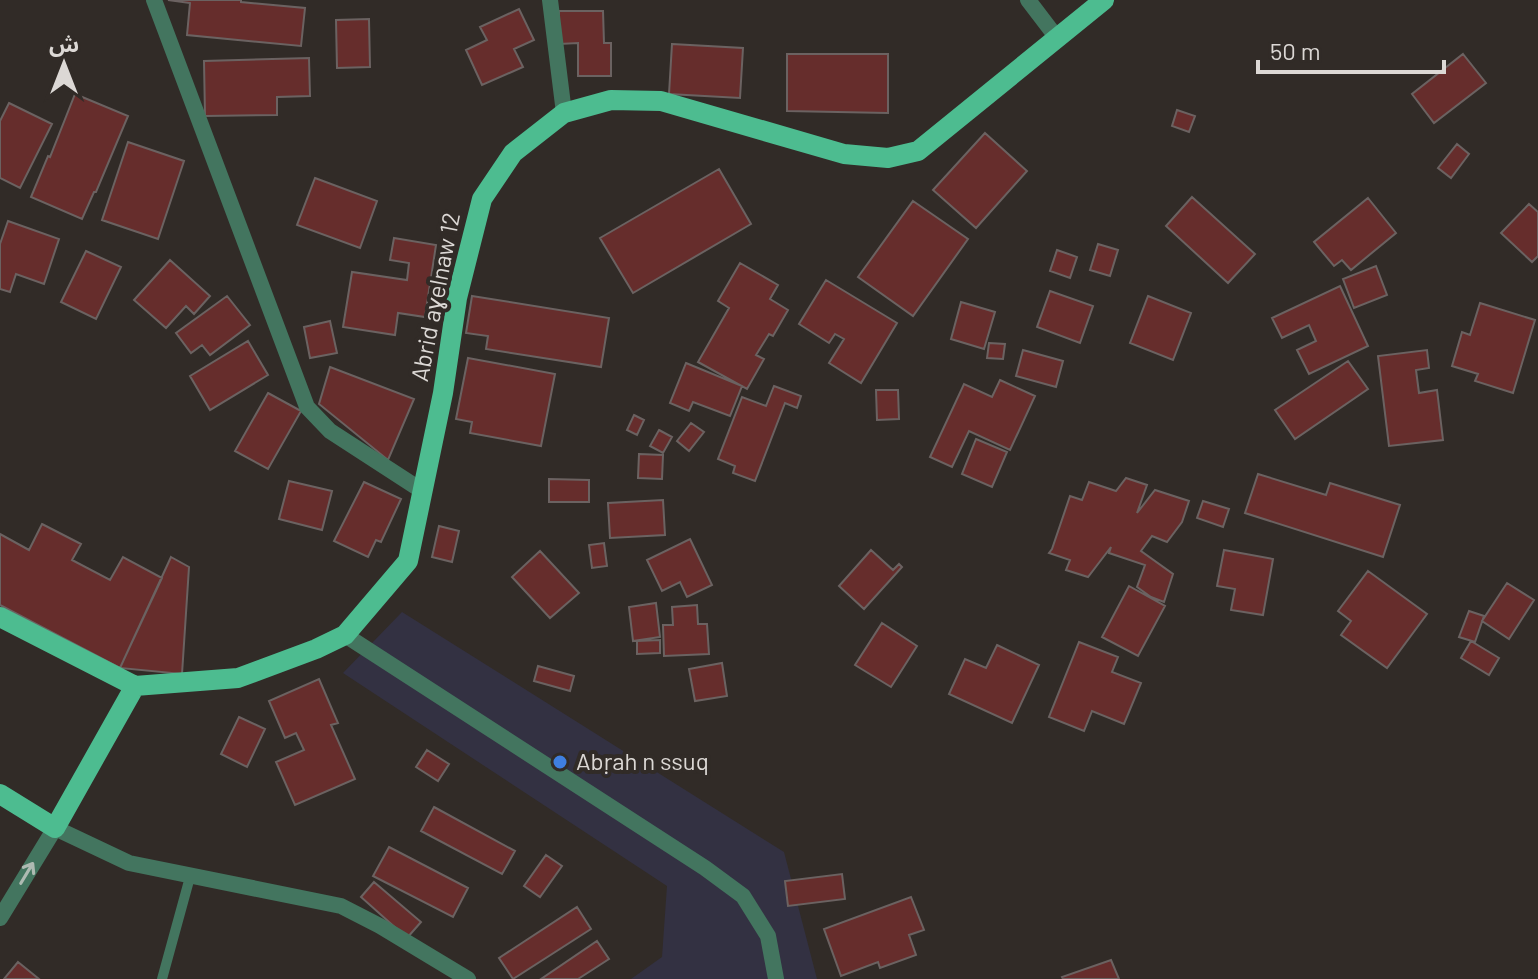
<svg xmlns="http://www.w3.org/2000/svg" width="1538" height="979" viewBox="0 0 1538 979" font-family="Barlow,'Noto Sans Arabic',sans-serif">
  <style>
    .commercial { fill: #333142 }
    .building { fill: #662d2c; stroke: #6b6261; stroke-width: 2 }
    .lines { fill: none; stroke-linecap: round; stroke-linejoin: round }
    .lane { stroke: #43755f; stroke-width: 10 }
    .street { stroke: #43755f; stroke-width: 16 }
    .primary { stroke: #4dbc90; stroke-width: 20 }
    .oneway { stroke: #aebab2 }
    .shop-dot { fill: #3f7fe0; stroke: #312b27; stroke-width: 3 }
    .labels { text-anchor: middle; stroke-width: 8; stroke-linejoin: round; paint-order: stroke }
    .street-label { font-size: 24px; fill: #dcd8d5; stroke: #312b27 }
    .poi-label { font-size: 24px; fill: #dcd8d5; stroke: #312b27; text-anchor: start }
  </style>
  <rect width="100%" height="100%" fill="#312b27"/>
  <path class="commercial" d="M402,612L784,852L817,979H631L662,957L667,886L343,673Z"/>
  <path class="building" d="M168,0H241V2L305,8L301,46L187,35L190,3Z
    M519,9L534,40L514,49L523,67L482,85L466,50L487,40L480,27Z
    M559,11H603L604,43H611V76H578V43L559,44Z
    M369,19L370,67L337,68L336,20Z
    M672,44L743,48L740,98L669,94Z
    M787,54H888V113L787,111Z
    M1463,54L1486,83L1434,123L1412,94Z
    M309,58L310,96L277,97V115L205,116L204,61Z
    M75,94L128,116L96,192H94L82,219L31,197L48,156L50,157Z
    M9,103L52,124L20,188L0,178V121Z
    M1177,110L1195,116L1189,132L1172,126Z
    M985,133L1027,171L976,228L933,190Z
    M128,142L184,161L158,239L102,220Z
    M1457,144L1469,154L1451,178L1438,168Z
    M719,169L751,224L633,293L600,238Z
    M315,178L377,201L360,248L297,225Z
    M1192,197L1255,254L1228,283L1166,226Z
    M1368,198L1396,233L1351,270L1342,260L1334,266L1314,242Z
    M913,201L968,239L913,316L858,277Z
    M1529,204L1538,212V256L1532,262L1501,233Z
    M8,221L59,239L44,284L16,274L10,292L0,289V244Z
    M394,238L436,245L425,317L398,313L395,335L343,327L352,272L407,280L409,263L390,260Z
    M1098,244L1118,250L1110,276L1090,270Z
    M1057,250L1077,257L1070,278L1050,271Z
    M86,251L121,267L96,319L61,302Z
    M170,260L210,296L194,314L186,306L166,328L134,300Z
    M740,263L778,285L770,299L788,310L773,336L769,334L756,355L764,359L747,389L698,362L729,308L718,301Z
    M1376,266L1387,295L1354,308L1343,279Z
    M826,280L897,323L861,383L829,363L844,339L835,334L829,343L799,324Z
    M1340,286L1368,346L1309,374L1297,350L1316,341L1309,325L1282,338L1272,318Z
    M1050,291L1093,306L1080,343L1037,327Z
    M227,296L250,325L210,355L202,345L191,353L176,333Z
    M472,296L609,318L601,367L486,349L488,336L466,333Z
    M1148,296L1191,313L1173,360L1130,343Z
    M961,302L995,312L984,349L951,339Z
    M1480,303L1535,320L1513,393L1475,381L1478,374L1452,366L1462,332L1470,335Z
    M330,321L337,353L310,358L304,327Z
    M248,341L268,375L210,410L190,376Z
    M989,343L1005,344L1003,359L987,358Z
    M1023,350L1063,361L1056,387L1016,376Z
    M1427,350L1429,368L1416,370L1419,393L1437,390L1443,440L1389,446L1378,356Z
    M468,358L555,374L541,446L470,433L472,422L456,419Z
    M1348,361L1368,389L1295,439L1275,410Z
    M686,363L742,386L730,416L693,402L689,411L670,403Z
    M330,367L414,399L388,460L319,404Z
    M1000,380L1035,396L1010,450L969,431L952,467L930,457L964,384L992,397Z
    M774,386L801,396L797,408L785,403L755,481L733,473L735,466L718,459L742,397L766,406Z
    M876,390H898L899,419L877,420Z
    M268,393L301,411L268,469L235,451Z
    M634,415L644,420L637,435L627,430Z
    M691,423L704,432L689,451L677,441Z
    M659,430L672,437L663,453L650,446Z
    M976,439L1007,452L992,487L962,474Z
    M639,454L663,455L662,479L638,478Z
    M1258,474L1326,495L1330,483L1400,505L1383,557L1245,513Z
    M1126,478L1147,485L1137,513L1155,490L1189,501L1182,522L1167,542L1152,536L1141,551L1173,574L1164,602L1151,597L1137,587L1145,565L1109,553L1111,547L1088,577L1066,570L1070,560L1049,553L1052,549L1070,496L1082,500L1089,482L1116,491Z
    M549,479L589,480V502H549Z
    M289,481L332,491L322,530L279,519Z
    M364,482L401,499L381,542L376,540L368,557L334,541Z
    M663,500L665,535L610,538L608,503Z
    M1203,501L1229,509L1223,527L1197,518Z
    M42,524L81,544L72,560L110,580L123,557L162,578L120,668L0,605V534L29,550Z
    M439,526L459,531L452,562L432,557Z
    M690,539L712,585L687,597L680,582L662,591L647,560Z
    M604,543L607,566L592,568L589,545Z
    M871,550L893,570L899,564L902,567L864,609L839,586Z
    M1224,550L1273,559L1263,615L1231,610L1235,589L1217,586Z
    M540,551L579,593L550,618L512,577Z
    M171,557L189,567L182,674L120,668Z
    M1368,571L1427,614L1387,668L1341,635L1351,621L1338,611Z
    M1507,583L1534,600L1509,639L1482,621Z
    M1129,586L1165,606L1138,656L1102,637Z
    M656,603L660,637L633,641L629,607Z
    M697,605L698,624H707L709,654L664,656L663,625H673L672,607Z
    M1469,611L1484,616L1475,642L1459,637Z
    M882,623L917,646L891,687L855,665Z
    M660,640V653L637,654V641Z
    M1471,641L1499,658L1489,675L1461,658Z
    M1079,642L1118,657L1112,672L1141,683L1124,724L1092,711L1084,731L1049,717Z
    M997,645L1039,665L1012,723L949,694L965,659L986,668Z
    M722,663L727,696L695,701L689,669Z
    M538,666L574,676L570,691L534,681Z
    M319,679L338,723L331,725L355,779L295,805L276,762L304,750L296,733L285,738L269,701Z
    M239,717L265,729L247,767L221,754Z
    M427,750L449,764L438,781L416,767Z
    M434,807L515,851L502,874L421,831Z
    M389,847L468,888L453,917L373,876Z
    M546,855L562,866L540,897L524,886Z
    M842,874L845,899L788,906L785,881Z
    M374,882L421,922L407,938L361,897Z
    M911,897L924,930L909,935L916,955L880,968L878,962L841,976L824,929Z
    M577,907L591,929L513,979L499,958Z
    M597,941L609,959L578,979H541Z
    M1111,960L1119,979H1063L1062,977Z
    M18,962L39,979H4Z"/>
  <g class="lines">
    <path class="lane" d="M162,979L190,877"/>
    <path class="street" d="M154,0L307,407L330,431L424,492
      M550,0L564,113
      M1028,0L1057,38
      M345,635L705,868L743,896L768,936L776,979
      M0,918L55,828L129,863L341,906L380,926L468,979"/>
    <path class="primary" d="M0,617L135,686L238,678L316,649L345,635L408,561L443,393L457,298L482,199L513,153L564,113L611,100L661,101L844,154L888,158L918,151L1104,0
      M0,794L55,828L135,686"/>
  </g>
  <defs><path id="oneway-shaft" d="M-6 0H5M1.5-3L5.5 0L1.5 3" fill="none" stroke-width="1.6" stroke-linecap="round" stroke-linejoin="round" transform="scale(2)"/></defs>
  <use class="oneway" href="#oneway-shaft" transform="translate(27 873) rotate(-59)"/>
  <circle class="shop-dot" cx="560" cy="762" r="8"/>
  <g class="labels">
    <g class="street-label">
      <text transform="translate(436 297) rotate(-79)" y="8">Abrid aɣelnaw 12</text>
    </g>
    <g class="poi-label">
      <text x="576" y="770">Abṛah n ssuq</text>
    </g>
  </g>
  <g transform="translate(64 64)" stroke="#312b27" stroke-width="6" paint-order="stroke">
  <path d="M0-6L14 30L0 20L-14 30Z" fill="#dcd8d5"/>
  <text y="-12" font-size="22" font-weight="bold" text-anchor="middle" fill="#dcd8d5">ش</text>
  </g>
  <path d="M1258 60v12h186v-12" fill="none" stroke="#dcd8d5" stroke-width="4"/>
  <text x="1270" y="60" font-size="24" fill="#dcd8d5" stroke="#312b27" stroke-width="6" paint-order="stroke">50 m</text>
</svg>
